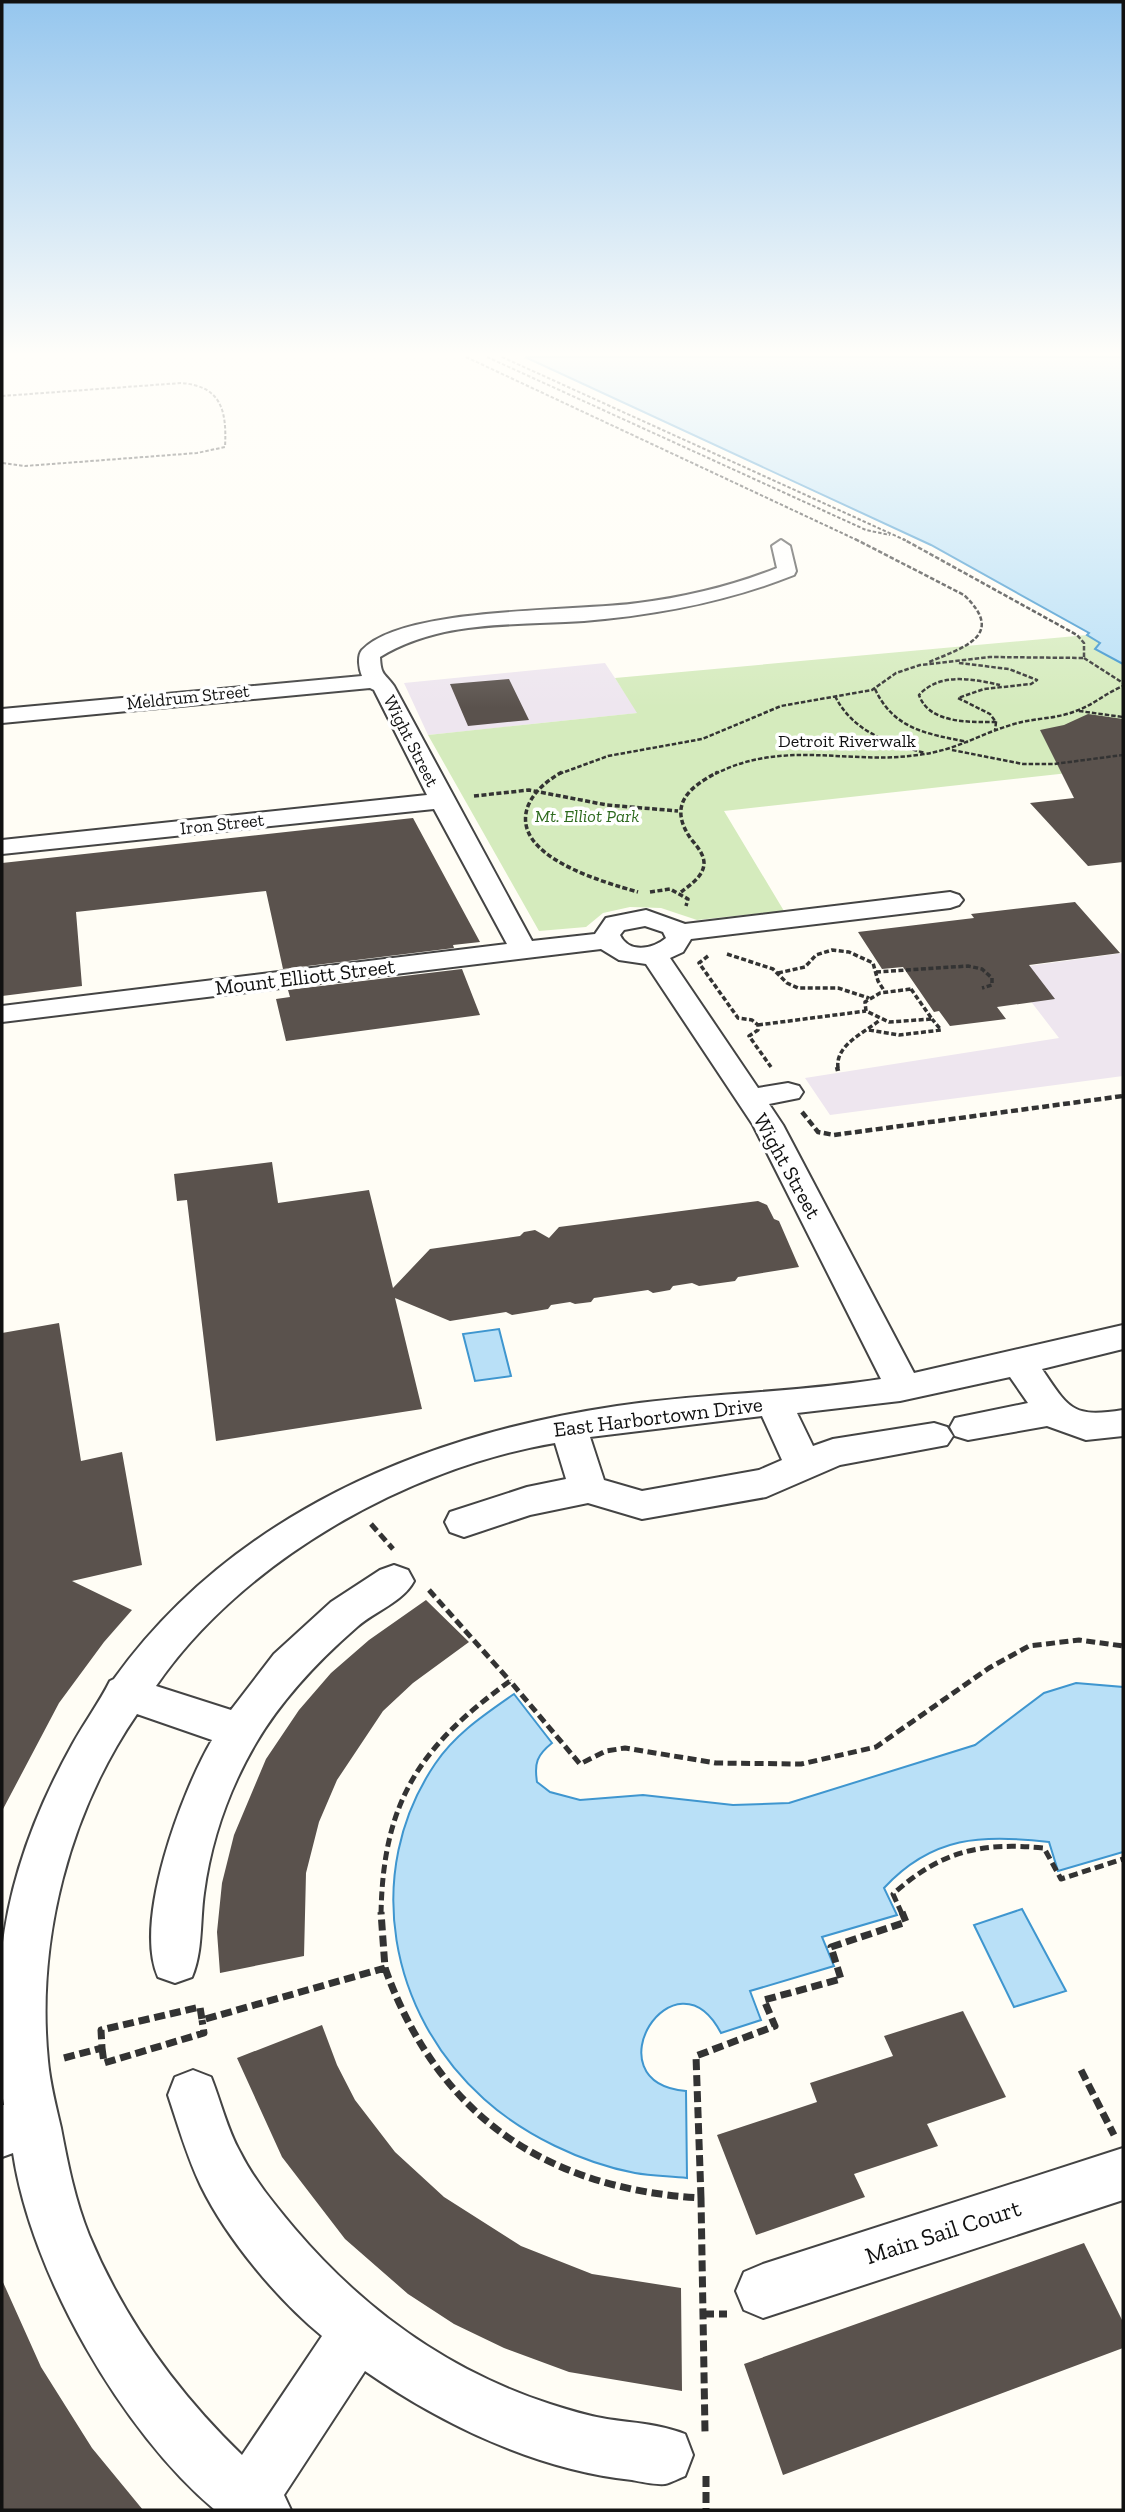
<svg xmlns="http://www.w3.org/2000/svg" width="1125" height="2512" viewBox="0 0 1125 2512" font-family="'Zilla Slab',serif">
  <style>
    .industrial { fill: #eee6ef }
    .green { fill: #d5ebbd }
    .water { fill: #b9e0f7; stroke: #3f96cf; stroke-width: 2 }
    .building { fill: #5a524d }
    .lines { fill: none; stroke-linecap: round; stroke-linejoin: round }
    .minor-casing { stroke: #444; stroke-width: 4 }
    .path-far5 { stroke: #333; stroke-width: 2; stroke-dasharray: 3.5 2; stroke-linecap: butt }
    .path-far4 { stroke: #333; stroke-width: 2.5; stroke-dasharray: 4.5 2; stroke-linecap: butt }
    .path-far3 { stroke: #333; stroke-width: 3.5; stroke-dasharray: 5 2.5; stroke-linecap: butt }
    .path-far2 { stroke: #333; stroke-width: 4.5; stroke-dasharray: 7 3.5; stroke-linecap: butt }
    .path-far1 { stroke: #333; stroke-width: 5; stroke-dasharray: 9 4.5; stroke-linecap: butt }
    .path { stroke: #333; stroke-width: 7; stroke-dasharray: 11 5; stroke-linecap: butt }
    .minor { fill: #fff; fill-rule: evenodd }
    .labels { text-anchor: middle; stroke-width: 7; stroke-linejoin: round; paint-order: stroke }
    .far-street-label { font-size: 18px; fill: #111; stroke: #fff }
    .far-park-label { font-size: 18px; font-style: italic; fill: #2f6b1f; stroke: #fff }
    .street-label { font-size: 21px; fill: #111; stroke: #fff }
    .near-street-label { font-size: 24px; fill: #111; stroke: #fff }
  </style>
  <rect width="100%" height="100%" fill="#fffdf5"/>
  <path class="industrial" d="M605,663L638,713L428,735L404,683Z
    M1123,953V1076L830,1115L805,1078L1059,1038L1006,969Z"/>
  <path class="green" d="M1087,635L1100,643L1096,649L1123,664V767L724,811L784,911L697,920L661,908L630,907L603,913L586,927L539,931L428,735L637,713L615,678Z"/>
  <path class="water" d="M525,357H1123V664L1095,649L1100,643L1087,635L1089,633L931,545Z
    M499,1329L511,1376L475,1381L463,1334Z
    M1076,1683L1123,1687V1852L1058,1871L1049,1842C982,1834 932,1836 884,1888L897,1915L822,1937L834,1966L750,1991L761,2020L721,2033C675,1945 588,2082 686,2091L687,2178C670,2176 652,2176 635,2173C582,2163 524,2135 484,2099C389,2014 362,1872 435,1764C455,1734 484,1715 514,1694L552,1743C537,1755 534,1763 537,1782L550,1792L580,1800L643,1795L733,1805L789,1803L975,1745L1044,1693Z
    M1022,1909L1066,1991L1014,2007L974,1925Z"/>
  <path class="building" d="M509,679L529,720L468,726L450,684Z
    M1088,714L1123,719V862L1088,866L1030,803L1074,798L1040,730L1064,725Z
    M413,818L480,942L453,945L454,948L283,969L266,891L76,912L82,986L2,996V863Z
    M1075,902L1120,953L1029,965L1055,999L997,1007L1006,1019L950,1026L939,1011L934,1012L903,967L882,969L858,932L974,918L971,914Z
    M462,969L480,1015L286,1041L276,999L290,997L288,990Z
    M272,1162L278,1203L369,1190L393,1288L430,1249L520,1236L524,1232L535,1230L549,1238L559,1227L758,1201L767,1205L774,1219L779,1221L799,1267L738,1277L735,1281L699,1286L692,1283L673,1286L670,1290L653,1293L648,1290L594,1298L591,1302L575,1304L570,1302L551,1305L548,1309L512,1315L506,1312L450,1321L395,1298L422,1409L216,1441L187,1200L177,1201L174,1174Z
    M59,1323L81,1461L122,1452L142,1565L72,1581L132,1610L104,1642L59,1703L2,1811V1333Z
    M426,1600L469,1642L413,1683L383,1711L337,1780L319,1822L306,1873L304,1956L220,1973L217,1932L222,1883L234,1835L266,1759L299,1710L331,1673L369,1640Z
    M963,2011L1006,2097L927,2124L938,2146L854,2174L865,2197L756,2235L717,2135L817,2102L810,2083L893,2056L884,2036Z
    M322,2025L337,2065L355,2100L395,2152L444,2197L521,2246L592,2274L681,2288L682,2391L569,2372L504,2348L454,2324L408,2294L345,2239L282,2157L237,2058Z
    M1084,2243L1123,2322V2348L783,2475L744,2364Z
    M2,2280L41,2367L92,2448L143,2510H2Z"/>
  <g class="lines">
    <defs>
      <path id="minor" d="M781,540L790,546L796,571L794,575C726,602 656,615 584,621C514,626 443,619 380,657C381,676 384,672 394,686L532,941L595,934L606,918L646,910L685,924L950,892L959,895L963,900L959,905L950,908L691,939L683,952L670,958L758,1088L788,1083L799,1086L803,1092L799,1098L769,1104L783,1125L914,1373L1123,1325V1349L1042,1369C1069,1409 1072,1418 1123,1410V1436L1086,1440L1047,1426L968,1440L955,1436L950,1427L955,1418L1028,1403L1010,1377L900,1401L797,1413L813,1446L833,1439L934,1423L947,1427L953,1436L947,1445L840,1465L766,1497L642,1519L588,1503L530,1515L464,1537L450,1532L445,1522L450,1512L527,1487L566,1479L555,1443C407,1468 242,1561 156,1686L231,1710L274,1654L331,1602L380,1570L394,1565L408,1570L414,1581C403,1602 375,1611 357,1627C318,1661 282,1699 256,1743C229,1789 211,1840 204,1893C200,1921 203,1951 192,1977L175,1983L158,1977C133,1921 182,1791 212,1740L137,1714C69,1813 36,1941 48,2061C50,2084 56,2106 61,2128C68,2165 75,2200 89,2235C124,2319 177,2392 242,2455L322,2336C277,2299 227,2239 201,2186C187,2157 178,2125 168,2095L175,2077L193,2070L211,2077C221,2102 227,2129 240,2152C254,2180 275,2205 295,2229C364,2310 449,2371 550,2404C569,2410 588,2416 607,2419C634,2423 659,2424 685,2434L693,2455L685,2476C679,2478 671,2483 665,2484C655,2485 642,2482 632,2480C537,2470 443,2425 365,2371L284,2495L291,2510H215C122,2432 31,2274 13,2153L2,2157V2105H4L2,2092C2,2046 0,1998 2,1952C9,1881 37,1808 72,1745C84,1723 99,1703 110,1681L114,1679C232,1515 422,1435 617,1406C705,1393 794,1393 881,1379L753,1125L646,964L619,960L601,949L2,1022V1006L507,944L434,809L2,854V840L427,795L374,690L370,688L2,723V709L362,676C359,669 357,656 362,650C403,606 576,612 638,603C686,597 732,586 777,568L772,546ZM645,926L663,932L666,938C653,949 629,954 620,935L624,930ZM762,1416L782,1460L759,1470L642,1491L604,1480L590,1437Z
        M1123,2148V2200L763,2318L744,2310L736,2291L744,2272L763,2264Z"/>
    </defs>
    <use href="#minor" class="minor-casing"/>
    <path class="path-far5" d="M466,357L859,541
      M487,357L866,530L890,535
      M502,357L907,541
      M2,396L181,383C221,386 227,410 225,447L197,453L25,466L2,463"/>
    <path class="path-far4" d="M855,539L964,595C1006,635 965,647 929,662
      M1084,658L1123,683
      M959,663L1009,669L1037,680L1031,684L984,689L958,698L990,714L996,722L995,731
      M875,689C894,730 928,734 968,742
      M835,696C853,732 888,743 925,753
      M1079,711L1123,717
      M996,722C970,722 929,724 919,695C940,672 973,679 1000,685
      M952,750L1023,764H1054L1123,755
      M559,774L608,756L702,739L781,706L872,690L896,673L920,665L990,657L1084,658V643L1077,635L903,539
      M715,774C784,739 847,765 918,755C958,750 979,734 1014,724C1034,718 1056,719 1076,711C1093,705 1106,693 1123,686"/>
    <path class="path-far3" d="M562,772C548,780 534,791 528,806C509,856 603,882 638,892
      M474,796L529,790L607,805L678,811
      M650,892L670,889L688,899L686,906
      M681,892C690,885 704,876 704,863C704,854 696,845 691,839C668,806 687,788 718,772
      M727,954L773,969L787,983L798,988H838L869,998
      M708,956L699,963L738,1018L752,1020L758,1025V1030L749,1036L771,1067
      M876,972L968,966L982,969L992,978V985L982,988
      M778,973L805,967L816,955L832,950L849,952L873,963L878,981L885,992
      M911,989L932,1019L889,1022L866,1011L865,1002L880,993Z
      M758,1025L866,1011
      M869,1030L899,1035L941,1030L932,1019
      M838,1068C835,1045 864,1033 880,1020"/>
    <path class="path-far2" d="M837,1067L838,1071
      M802,1112L818,1132L834,1135L1123,1096"/>
    <path class="path-far1" d="M371,1524L393,1549
      M429,1590L510,1681
      M381,1914C383,1801 420,1746 510,1681L580,1764L606,1751L625,1748L716,1763L801,1764L876,1747L989,1668L1029,1646L1079,1640L1123,1646
      M902,1914L893,1894C941,1851 980,1842 1044,1848L1061,1879L1123,1859"/>
    <path class="path" d="M385,1968C438,2116 546,2189 701,2198L705,2432
      M102,2048L104,2063L204,2033L202,2020
      M64,2058L102,2048L101,2030L200,2007L202,2020L385,1968L381,1912
      M1081,2070L1114,2135
      M701,2198L696,2056L775,2026L764,2000L841,1979L831,1947L906,1922L902,1912
      M703,2314H727
      M706,2476V2510"/>
    <use href="#minor" class="minor"/>
  </g>
  <linearGradient id="sky" x2="0" y2="1"><stop stop-color="#95c6ee"/><stop offset="0.5" stop-color="#fffefa"/><stop offset="1" stop-color="#fffefa" stop-opacity="0"/></linearGradient>
  <rect width="1125" height="708" fill="url(#sky)"/>
  <g class="labels">
    <g class="far-street-label">
      <text transform="translate(188 697) rotate(-6)" y="6">Meldrum Street</text>
      <text transform="translate(411 741) rotate(63)" y="6">Wight Street</text>
      <text x="847" y="747">Detroit Riverwalk</text>
      <text transform="translate(222 824) rotate(-6)" y="6">Iron Street</text>
    </g>
    <g class="far-park-label">
      <text x="587" y="822">Mt. Elliot Park</text>
    </g>
    <g class="street-label">
      <text transform="translate(305 977) rotate(-7)" y="7">Mount Elliott Street</text>
      <text transform="translate(787 1166) rotate(61)" y="7">Wight Street</text>
      <text transform="translate(658 1417) rotate(-7)" y="7">East Harbortown Drive</text>
    </g>
    <g class="near-street-label">
      <text transform="translate(943 2232) rotate(-18)" y="8">Main Sail Court</text>
    </g>
  </g>
  <rect width="1125" height="2512" fill="none" stroke="#111111" stroke-width="7"/>
</svg>
